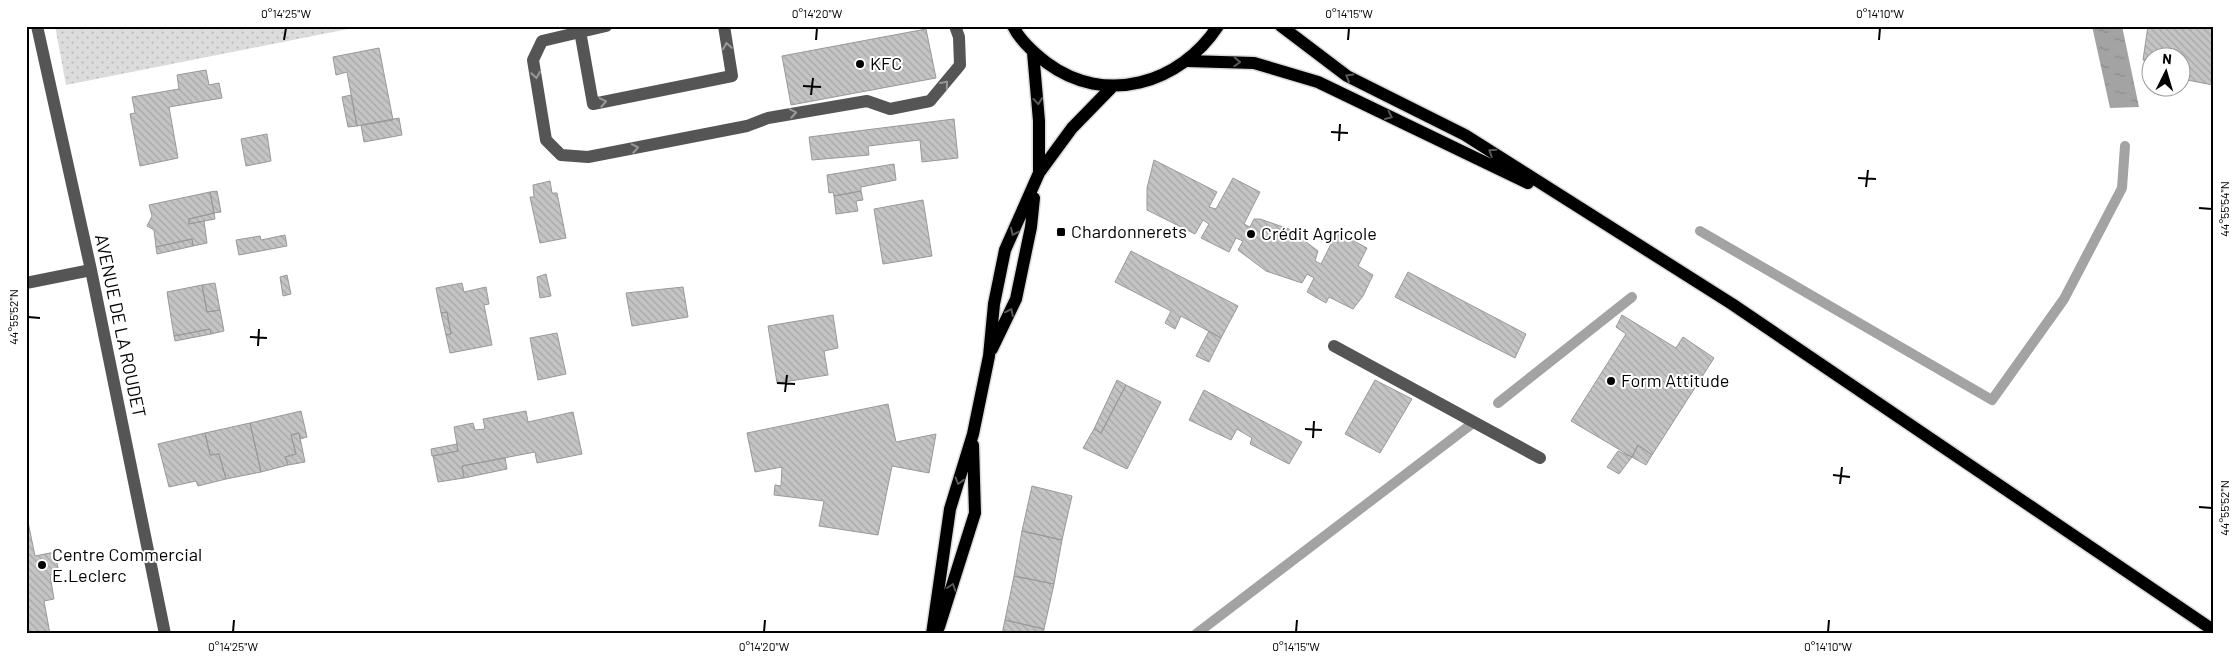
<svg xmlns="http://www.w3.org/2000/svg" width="2239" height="660" viewBox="0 0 2239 660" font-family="Barlow,sans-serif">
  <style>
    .grass { fill: url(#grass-dots) }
    .water { fill: url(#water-ripples) }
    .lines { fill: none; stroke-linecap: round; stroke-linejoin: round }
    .stream { stroke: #a3a3a3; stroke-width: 10 }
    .building { fill: url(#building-back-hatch); stroke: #999 }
    .major-casing { stroke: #dbdbdb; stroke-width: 15 }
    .minor { stroke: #555; stroke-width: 12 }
    .major { stroke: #000; stroke-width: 12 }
    .oneway { stroke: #999 }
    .oneway2 { stroke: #595959 }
    .ticks { fill: none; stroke: #000; stroke-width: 2 }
    .poi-dot { fill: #000; stroke: #fff; stroke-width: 2 }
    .labels { text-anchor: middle; stroke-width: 4; stroke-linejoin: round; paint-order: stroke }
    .poi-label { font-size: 18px; fill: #000; stroke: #fff; text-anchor: start }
    .street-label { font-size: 18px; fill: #000; stroke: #fff }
    .neatline { fill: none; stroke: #000; stroke-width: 2 }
    .ticks-label { font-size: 12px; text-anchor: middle; fill: #000 }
  </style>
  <defs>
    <pattern id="grass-dots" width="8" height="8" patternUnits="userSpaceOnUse" patternTransform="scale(1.25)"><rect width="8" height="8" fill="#dcdcdc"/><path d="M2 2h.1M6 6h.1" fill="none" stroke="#bbb" stroke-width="1.8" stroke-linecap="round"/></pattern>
    <pattern id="water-ripples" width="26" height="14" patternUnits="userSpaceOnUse" patternTransform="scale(1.25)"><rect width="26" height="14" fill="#a3a3a3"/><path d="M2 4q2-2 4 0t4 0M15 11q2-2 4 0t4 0" fill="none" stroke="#8b8b8b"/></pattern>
    <pattern id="building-back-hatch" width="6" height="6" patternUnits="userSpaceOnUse" patternTransform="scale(1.25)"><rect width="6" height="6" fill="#c4c4c4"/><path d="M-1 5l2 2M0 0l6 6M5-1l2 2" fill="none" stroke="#a7a7a7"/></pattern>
  </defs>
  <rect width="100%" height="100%" fill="#fff"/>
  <path class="grass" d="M55,26H363L66,85Z"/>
  <path class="water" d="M2092,26H2122L2139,107L2110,108Z"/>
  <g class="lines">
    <path class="stream" d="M1700,231L1992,400L2064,299L2122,188L2125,146
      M1498,403L1632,297
      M1196,634L1473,423"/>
  </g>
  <path class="building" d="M2148,26H2213V85L2182,79V58H2152V62L2143,60Z
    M926,29L936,78L791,105L782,56Z
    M379,48L393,120L357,126L347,72L336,75L333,57Z
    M206,70L209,85L219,83L222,98L169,107L178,158L140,166L130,114L135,113L132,97L179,89L177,75Z
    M351,95L357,126L348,127L342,97Z
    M399,118L402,135L364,142L361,125Z
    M954,119L958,158L922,162L920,140L868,146L869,155L812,160L809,137Z
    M267,134L271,161L246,166L241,139Z
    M1154,160L1217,192L1209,207L1216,209L1233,178L1260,192L1244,224L1250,227L1254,219H1260L1289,229L1318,251L1315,261L1321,264L1337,232L1367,248L1358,266L1373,275L1363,296L1353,309L1329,297L1326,303L1307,292L1314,278L1307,274L1302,283L1266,271L1238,250L1243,241L1236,238L1229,252L1201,238L1209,224L1203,220L1195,234L1147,210V188Z
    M894,164L896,180L861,187V191L834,196L833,192L829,193L827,175Z
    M550,181L552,193H557L566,238L540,243L530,197H534L533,185Z
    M217,191L221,212L214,213L210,192Z
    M861,191L863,200L856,201L858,211L836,214L834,196Z
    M210,192L214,213L189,219V224L204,221L207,243L193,246L192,239L156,247L154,230L147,226L152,216L149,205Z
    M923,200L932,256L883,264L874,209Z
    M214,213L215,219L189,224V219Z
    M285,235L287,246L239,255L236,240L260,236L261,240Z
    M192,239L193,246L157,254L156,247Z
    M1131,251L1238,306L1221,338L1181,316L1175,329L1165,323L1171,311L1115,282Z
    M1408,272L1526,334L1515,358L1395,297Z
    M546,274L551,296L540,298L537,277Z
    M287,275L291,294L283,296L280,277Z
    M215,283L220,310L207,312L202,285Z
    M462,283L464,292L486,287L489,304L484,305L492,345L450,353L446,335L451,334L447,312L441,313L436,288Z
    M202,285L207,312L220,310L224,331L211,334L210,329L174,336L167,292Z
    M683,287L688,317L632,326L626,293Z
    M447,312L451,334L446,335L441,313Z
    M833,315L838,348L824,351L828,375L777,383L768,326Z
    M1622,315L1676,348L1683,337L1714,358L1652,455L1638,445L1632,457L1571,421L1626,334L1616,327Z
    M210,329L211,334L175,341L174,336Z
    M1209,331L1221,338L1209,362L1196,356Z
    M557,333L566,374L538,380L530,338Z
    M1117,380L1126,385L1101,433L1094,429Z
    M1375,380L1412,399L1380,453L1345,434Z
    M1126,385L1161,402L1127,469L1083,448L1094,429L1101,433Z
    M1204,390L1302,442L1289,464L1250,444L1252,438L1237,429L1231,440L1189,420Z
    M888,404L896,442L936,434L929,473L892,466L878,535L819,526L824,501L774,495L775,485L781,486L782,467L755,472L747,433Z
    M301,411L307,437L300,439L299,433L291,435L296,454L285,457L288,465L261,472L250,423Z
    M526,411L528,422L573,412L582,454L537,463L535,452L462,466L464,478L438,482L433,456L458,451L454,427L473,423L475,430L485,429L483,419Z
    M250,423L261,472L226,479L219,454L210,455L205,433Z
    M205,433L210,455L219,454L226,479L198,486L196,481L169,487L158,444Z
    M299,433L305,462L288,465L285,457L296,454L291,435Z
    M457,444L458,451L432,456L431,449Z
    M1638,445L1652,455L1646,465L1632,457Z
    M1618,451L1632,457L1619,474L1607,467Z
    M505,458L507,469L464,478L462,466Z
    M1032,486L1072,496L1062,540L1022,531Z
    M26,512L35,556L55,552L59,573L50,575L54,599L44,601L50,634H26Z
    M1022,531L1062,540L1054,584L1014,576Z
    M1014,576L1054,584L1044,629L1005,620Z
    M1005,620L1044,629L1043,634H1002Z"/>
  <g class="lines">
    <defs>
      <path id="major" d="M1013,26C1020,41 1034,53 1047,63C1105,106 1180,84 1218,26
        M1281,26L1347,76L1465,135L1732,304L2213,630
        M1188,61L1254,63L1318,82L1528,183
        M1039,173L1072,128L1113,86
        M992,349L1016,299L1031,227L1034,198
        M939,627L975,513L973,445
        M932,634L950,509L973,434L989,356L994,304L1005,250L1039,173V121L1033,52"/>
    </defs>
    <use href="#major" class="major-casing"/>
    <path class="minor" d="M37,26L91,270L165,634
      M606,26L542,41L533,60L546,140L561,155L588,157L747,126L768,118L867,101L890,109L930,101L960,65L959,37L955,26
      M580,31L593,104L732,76L724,26
      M26,283L91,270
      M1334,346L1540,458"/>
    <use href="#major" class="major"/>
  </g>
  <defs><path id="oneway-chevron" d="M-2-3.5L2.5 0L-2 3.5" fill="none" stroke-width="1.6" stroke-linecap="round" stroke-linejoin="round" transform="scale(1.25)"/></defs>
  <g class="oneway">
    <use href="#oneway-chevron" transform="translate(727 46) rotate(-99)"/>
    <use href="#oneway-chevron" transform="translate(536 75) rotate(81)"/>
    <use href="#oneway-chevron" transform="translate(945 84) rotate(-50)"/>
    <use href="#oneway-chevron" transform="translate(603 102) rotate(-11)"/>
    <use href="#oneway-chevron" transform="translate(793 113) rotate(-10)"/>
    <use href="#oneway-chevron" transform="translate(635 148) rotate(-11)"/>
  </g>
  <g class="oneway2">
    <use href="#oneway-chevron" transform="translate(1237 62) rotate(2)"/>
    <use href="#oneway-chevron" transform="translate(1349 77) rotate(-150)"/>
    <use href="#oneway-chevron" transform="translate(1038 101) rotate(85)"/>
    <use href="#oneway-chevron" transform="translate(1389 116) rotate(25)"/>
    <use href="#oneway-chevron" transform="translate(1492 152) rotate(-147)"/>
    <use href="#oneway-chevron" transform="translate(1014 232) rotate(115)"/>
    <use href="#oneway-chevron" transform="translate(1010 312) rotate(-65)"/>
    <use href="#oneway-chevron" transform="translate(959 481) rotate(107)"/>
    <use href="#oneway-chevron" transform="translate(952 587) rotate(-72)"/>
  </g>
  <path class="ticks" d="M284,40L286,28M816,40L817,28M1348,40L1349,28M1879,40L1880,28M803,86L821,87M811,95L813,78M1331,132L1348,133M1339,141L1340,124M1858,178L1876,179M1866,187L1868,170M2199,208L2212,209M28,317L40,318M250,337L267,338M258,346L259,329M777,383L795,384M785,392L787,375M1305,429L1322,430M1313,438L1314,421M1833,475L1850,477M1840,484L1842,467M2199,507L2212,508M233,632L234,620M764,632L765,620M1296,632L1297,620M1828,632L1829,620"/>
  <g class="poi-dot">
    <circle cx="860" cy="64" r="5"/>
    <rect x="1056" y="227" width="10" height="10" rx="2.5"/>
    <circle cx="1251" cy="234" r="5"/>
    <circle cx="1611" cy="381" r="5"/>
    <circle cx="42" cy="565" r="5"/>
  </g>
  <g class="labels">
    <g class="poi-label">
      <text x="870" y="70">KFC</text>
      <text x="1071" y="238">Chardonnerets</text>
      <text x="1261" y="240">Crédit Agricole</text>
      <text x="1621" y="387">Form Attitude</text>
      <text x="52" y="561">Centre Commercial<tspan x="52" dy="21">E.Leclerc</tspan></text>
    </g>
    <g class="street-label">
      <text transform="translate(120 326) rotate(78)" y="6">AVENUE DE LA ROUDET</text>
    </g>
  </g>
  <rect width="2239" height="660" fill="none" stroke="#ffffff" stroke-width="55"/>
  <g transform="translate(2166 72) rotate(5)"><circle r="24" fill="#ffffff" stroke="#999999"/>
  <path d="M0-4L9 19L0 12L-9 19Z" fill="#000000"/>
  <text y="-8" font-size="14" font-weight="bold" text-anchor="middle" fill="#000000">N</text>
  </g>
  <rect x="28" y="28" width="2184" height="604" class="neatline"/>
  <g class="ticks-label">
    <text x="286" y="18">0°14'25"W</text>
    <text x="817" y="18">0°14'20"W</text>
    <text x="1349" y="18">0°14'15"W</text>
    <text x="1880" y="18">0°14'10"W</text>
    <text transform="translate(2225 209) rotate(-90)" y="4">44°55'54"N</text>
    <text transform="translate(14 317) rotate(-90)" y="4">44°55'52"N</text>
    <text transform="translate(2225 508) rotate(-90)" y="4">44°55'52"N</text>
    <text x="233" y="651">0°14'25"W</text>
    <text x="764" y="651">0°14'20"W</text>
    <text x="1296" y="651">0°14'15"W</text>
    <text x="1828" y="651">0°14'10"W</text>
  </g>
</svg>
